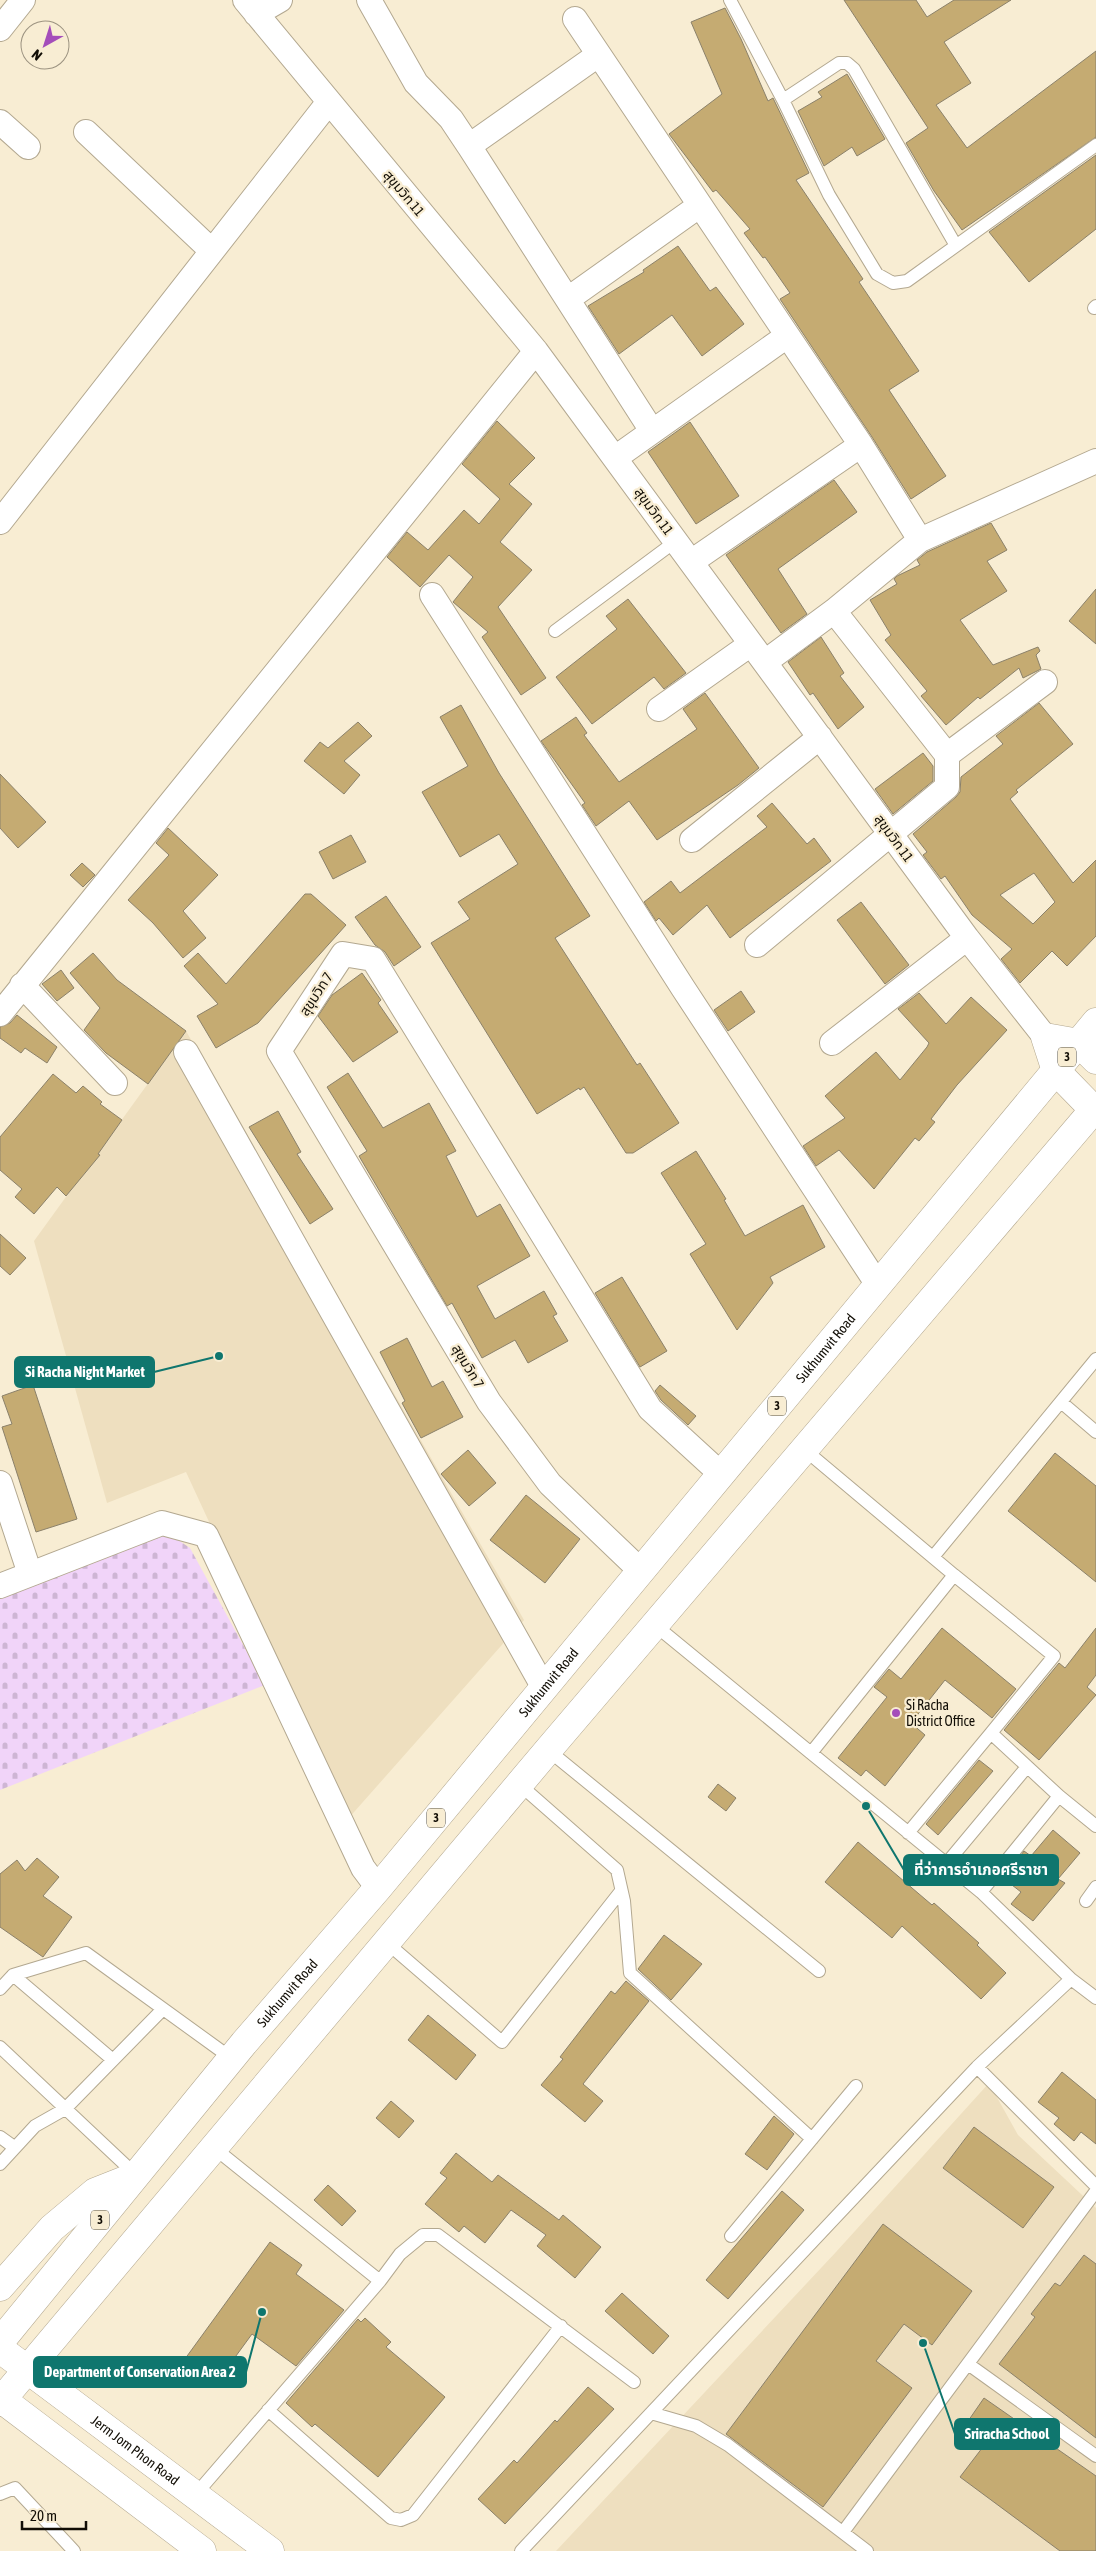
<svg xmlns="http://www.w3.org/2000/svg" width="1096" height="2551" viewBox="0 0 1096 2551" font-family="'Asap Condensed','Noto Sans Thai',sans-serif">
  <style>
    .built { fill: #eedfbf }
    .cemetery { fill: url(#cemetery-stones) }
    .building { fill: #c5ab72; stroke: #8b816a; fill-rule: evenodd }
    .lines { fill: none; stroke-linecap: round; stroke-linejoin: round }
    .service-casing { stroke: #b3a890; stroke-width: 14 }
    .minor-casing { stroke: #b3a890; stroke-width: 26 }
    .secondary-casing { stroke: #b3a890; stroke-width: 29 }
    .trunk-casing { stroke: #b3a890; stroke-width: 29 }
    .service { stroke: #fff; stroke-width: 12 }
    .minor { stroke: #fff; stroke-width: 24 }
    .secondary { stroke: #fff; stroke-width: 28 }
    .trunk { stroke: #fff; stroke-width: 28 }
    .poi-dot { fill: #a44dba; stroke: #f8edd3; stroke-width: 2 }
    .labels { text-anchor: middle; stroke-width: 4.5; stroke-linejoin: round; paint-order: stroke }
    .shield { fill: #f8edd3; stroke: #565043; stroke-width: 1 }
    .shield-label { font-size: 12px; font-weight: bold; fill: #110d05 }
    .street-label { font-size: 14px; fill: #110d05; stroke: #f8edd3 }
    .poi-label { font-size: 14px; fill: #110d05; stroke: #f8edd3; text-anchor: start }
    .leader { fill: none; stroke: #0f766e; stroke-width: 2 }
    .callout-dot { fill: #0f766e; stroke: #f8edd3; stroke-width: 2 }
    .callout { fill: #0f766e; stroke: #0f766e; stroke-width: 2 }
    .callout-label { font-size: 15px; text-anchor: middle; font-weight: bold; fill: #fff }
  </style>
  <defs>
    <pattern id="cemetery-stones" width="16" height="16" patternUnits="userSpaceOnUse" patternTransform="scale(1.25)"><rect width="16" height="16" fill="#f1d4f9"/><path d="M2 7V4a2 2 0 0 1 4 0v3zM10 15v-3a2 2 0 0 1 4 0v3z" fill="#ceb5d4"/></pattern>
  </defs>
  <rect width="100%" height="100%" fill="#f8edd3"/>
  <path class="built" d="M186,1031L524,1620L347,1820L186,1472L107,1503L34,1241Z
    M989,2083L1018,2135L1096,2208V2551H556L836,2252Z"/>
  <path class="cemetery" d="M166,1532L190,1548L265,1685L0,1790V1592Z"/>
  <path class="building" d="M844,0H916L927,17L954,0H1011L944,42L971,83L936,105L967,148L1096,51V137L962,230L934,191L906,143L928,128Z
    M725,8L741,39L768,101L773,98L809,173L796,180L863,279L859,282L919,371L889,390L946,476L911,499L872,437L780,299L790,293L765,257L763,258L744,233L750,229L716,190L713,192L669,134L722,94L691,22Z
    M847,74L885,139L857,156L852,147L824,166L798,111L822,97L818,92Z
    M1096,155V229L1029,282L989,232Z
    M678,246L710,291L716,287L744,324L702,356L672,315L619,354L588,306L644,272L643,270Z
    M497,421L535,458L509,484L532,504L500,542L532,570L498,607L546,678L521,695L482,637L488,632L453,602L473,577L449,555L420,587L387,557L407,532L428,550L464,510L479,524L500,499L462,464Z
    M690,422L739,496L696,524L648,452Z
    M834,480L857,512L778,569L807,614L781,633L726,555Z
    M991,523L1007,550L987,561L1007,591L960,620L993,665L1038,647L1040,651L1036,655L1041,669L1023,678L1019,668L980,699L978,697L946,725L921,696L927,691L885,640L891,635L870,600L897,584L894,579L897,576L920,565L917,560L927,552Z
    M1096,589V644L1069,621Z
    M628,599L686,673L664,689L654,677L592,724L556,677L617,629L606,616Z
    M821,637L844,673L840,676L864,707L838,729L813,693L810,695L788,662Z
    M705,693L759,768L738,785L657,840L629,801L596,826L582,805L585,803L541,741L576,717L587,733L584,735L619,782L697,729L683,709Z
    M1039,703L1073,744L1016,790L1018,792L1010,799L1073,883L1096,860V936L1067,966L1052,951L1020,983L1001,959L1012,949L972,915L945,876L941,879L923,855L927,852L913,834L956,797L960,792L961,777L1003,744L996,736ZM1034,873L1055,902L1033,924L1000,895Z
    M461,705L499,773L590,916L555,938L637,1065L640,1063L679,1123L633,1153H626L584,1087L580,1090L579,1088L537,1114L431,943L470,919L458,902L518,864L499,834L460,857L422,792L468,766L440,717Z
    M358,722L372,736L344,761L360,775L344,794L304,761L320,742L328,748Z
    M923,753L933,766V781L893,814L875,789Z
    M0,774L46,822L18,848L0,828Z
    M772,803L807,844L814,838L831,861L730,938L707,905L673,935L659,918L656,921L644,902L671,881L680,893L767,827L757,816Z
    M168,828L218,875L183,911L206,938L183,958L153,923L128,900L169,855L156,843Z
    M351,835L366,862L333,879L319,852Z
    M82,863L95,875L83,887L70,875Z
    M305,894H311L346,925L258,1023L216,1048L197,1016L218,1004L184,966L198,953L226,984Z
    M386,896L421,947L394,966L385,952L375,945L355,917Z
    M861,902L909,965L885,984L837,920Z
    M93,953L117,980L186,1031L148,1084L106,1053L84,1030L100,1008L70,973Z
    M61,970L74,988L57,1001L42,984Z
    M362,973L381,1000L378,1003L398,1032L353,1062L318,1016L332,995Z
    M741,991L755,1012L728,1031L714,1010Z
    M919,993L946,1024L971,997L1007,1030L957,1085L931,1119L935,1122L919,1141L915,1138L874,1189L839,1150L816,1166L803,1146L845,1118L825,1096L876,1052L900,1080L927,1047L929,1043L898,1009Z
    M17,1015L57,1047L47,1063L25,1048L21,1053L0,1038V1027L10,1023Z
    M348,1073L383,1128L429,1103L456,1151L446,1156L477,1217L500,1204L530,1256L477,1286L495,1319L544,1291L557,1314L553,1316L568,1341L528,1363L515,1340L482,1358L452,1303L447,1306L359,1156L367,1151L327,1087Z
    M53,1074L76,1093L83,1086L102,1102L100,1104L122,1120L98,1154L100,1155L66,1196L57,1187L34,1214L15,1197L22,1189L0,1170V1137Z
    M278,1111L301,1152L297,1154L333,1209L310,1224L249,1127Z
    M696,1151L726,1199L724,1200L745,1236L803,1205L825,1247L770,1277L773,1283L737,1330L690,1254L706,1244L661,1173Z
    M0,1234L26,1258L10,1275L0,1266Z
    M622,1277L667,1351L640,1367L595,1293Z
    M407,1338L432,1387L443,1381L463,1417L421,1438L402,1403L405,1401L380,1352Z
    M33,1385L77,1519L36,1532L2,1427L12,1424L2,1396Z
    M660,1385L696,1416L688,1425L661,1400L655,1391Z
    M468,1450L496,1483L469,1506L441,1474Z
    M1055,1453L1096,1486V1582L1008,1511Z
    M526,1495L580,1539L545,1583L490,1540Z
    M942,1628L1016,1689L992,1718L945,1680L911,1723L925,1735L885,1786L866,1770L861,1776L838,1758L887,1697L874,1687L889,1669L901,1679Z
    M1096,1628V1675L1087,1687L1096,1695L1039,1760L1004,1730L1059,1663L1065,1668Z
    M979,1760L993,1771L938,1835L926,1824Z
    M718,1784L736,1798L726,1811L708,1797Z
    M1053,1830L1080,1853L1058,1879L1065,1883L1033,1921L1011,1904L1021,1892L1003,1878L1024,1851L1031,1856Z
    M858,1842L932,1905L934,1903L979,1943L977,1945L1006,1973L981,1999L902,1926L892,1938L825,1882Z
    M37,1858L59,1877L43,1896L72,1917L43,1957L0,1927V1874L17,1860L25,1871Z
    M664,1935L702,1964L671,2000L638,1969Z
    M626,1981L649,2001L583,2084L603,2101L585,2122L541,2085L563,2059L560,2057L611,1991L615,1994Z
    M428,2015L476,2055L456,2080L408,2040Z
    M1062,2072L1096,2100V2144L1081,2132L1074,2141L1054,2124L1059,2118L1038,2102Z
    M391,2101L414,2121L399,2138L376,2118Z
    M774,2116L794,2134L767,2170L745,2154Z
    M974,2127L1054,2187L1023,2228L943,2168Z
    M456,2153L492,2182L498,2175L559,2220L563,2215L601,2247L575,2278L537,2246L546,2235L511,2210L485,2243L464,2226L459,2232L425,2204L447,2178L440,2173Z
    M328,2185L356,2211L342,2226L314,2200Z
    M782,2191L804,2210L728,2299L706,2280Z
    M883,2224L972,2291L932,2345L904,2324L876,2361L912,2388L823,2507L726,2434Z
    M270,2242L302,2265L296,2274L344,2310L296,2366L252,2334L214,2386L182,2363Z
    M1084,2255L1096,2264V2438L999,2364L1035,2317L1031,2314L1055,2283L1060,2286Z
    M622,2293L669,2336L653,2354L605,2311Z
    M365,2318L391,2342L386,2347L445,2397L378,2477L315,2424L312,2427L286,2403L358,2319L361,2322Z
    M588,2387L614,2409L505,2524L478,2499L514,2460L517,2463L555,2420L557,2422Z
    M984,2398L1096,2476V2551H1060L960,2477L989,2439L966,2424Z"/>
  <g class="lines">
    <defs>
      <path id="service" d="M730,0L783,100L829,195L877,274L893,283L907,281L1096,145
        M783,100L839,63H847L854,69L955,244
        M1094,308L1096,306
        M555,631L676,541
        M1061,1402L1096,1432
        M933,1557L1096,1359
        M656,1626L811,1753L954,1575L805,1450
        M548,1750L819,1971
        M811,1753L981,1892L1059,1796L991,1733L1054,1656L954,1575
        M519,1784L617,1870L624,1901L630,1973L812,2139
        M1059,1796L1096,1826
        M908,1833L991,1733
        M946,1864L1026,1768
        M1086,1901L1096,1887
        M386,1942L502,2042L621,1891
        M13,1975L113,2060
        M1071,1979L1096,1998
        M0,1989L13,1975L86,1953L231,2058
        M0,2047L136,2175
        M977,2067L1096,2186
        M0,2137L14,2147
        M0,2164L35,2126L65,2109L163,2009
        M731,2236L856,2086
        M380,2281L400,2254L423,2235H438L634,2382
        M968,2364L1096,2456
        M268,2410L391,2518L401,2520L413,2515L561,2326
        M651,2413L696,2426L728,2445L867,2551
        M0,2494L15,2488L74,2551
        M196,2494L380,2281L213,2147
        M843,2532L1096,2191
        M521,2551L977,2067L1071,1979L981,1892"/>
      <path id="minor" d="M245,0L536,351L967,938L1045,1037
        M369,0L416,83L451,119L469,146
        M256,14L280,0
        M575,19L861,445L920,540L834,611L765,662
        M0,29L23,0
        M598,55L469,146L652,431
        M0,122L28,147
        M86,132L212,251
        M568,299L699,206
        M615,458L787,336
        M0,522L328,103
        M920,540L1096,461
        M691,562L861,445
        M432,595L683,988L878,1285
        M659,709L751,644
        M947,755L1045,682
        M692,840L820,737
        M757,945L947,787V755L834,611
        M22,985L115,1083
        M0,1014L536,351
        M832,1043L967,938
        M186,1052L544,1688
        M0,1483L30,1574
        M641,1571L550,1484L489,1402L279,1051L343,954L373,959L650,1409L721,1474
        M0,1586L162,1523L206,1535L363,1868L378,1888"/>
      <g id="secondary">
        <path d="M1096,1060L1079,1043L1045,1037L1056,1071L1096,1112"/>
        <path id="s1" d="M0,2349L270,2551"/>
        <path d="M0,2398L202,2551"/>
      </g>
      <g id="trunk">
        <path d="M0,2287L52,2228L95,2192L133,2177"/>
        <path id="s2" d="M0,2342L244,2043L378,1888L1096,1022"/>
        <path d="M0,2402L548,1750L1096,1107"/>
      </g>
    </defs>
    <use href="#service" class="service-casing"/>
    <use href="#minor" class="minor-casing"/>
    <use href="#secondary" class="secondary-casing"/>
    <use href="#trunk" class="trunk-casing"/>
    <use href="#service" class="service"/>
    <use href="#minor" class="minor"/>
    <use href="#secondary" class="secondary"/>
    <use href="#trunk" class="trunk"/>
  </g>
  <circle class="poi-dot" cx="896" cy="1713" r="5"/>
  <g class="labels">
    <g class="shield">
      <rect x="1058" y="1047.5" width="18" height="19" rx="4"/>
      <rect x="768" y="1396.5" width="18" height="19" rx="4"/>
      <rect x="427" y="1808.5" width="18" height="19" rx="4"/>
      <rect x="91" y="2210.5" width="18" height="19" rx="4"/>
    </g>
    <g class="shield-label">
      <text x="1067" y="1061">3</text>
      <text x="777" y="1410">3</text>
      <text x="436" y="1822">3</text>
      <text x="100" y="2224">3</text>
    </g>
    <g class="street-label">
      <text transform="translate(404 193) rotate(50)" y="5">สุขุมวิท 11</text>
      <text transform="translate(654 511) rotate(54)" y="5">สุขุมวิท 11</text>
      <text transform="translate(894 838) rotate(54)" y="5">สุขุมวิท 11</text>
      <text transform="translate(316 994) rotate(-57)" y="5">สุขุมวิท 7</text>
      <text dy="5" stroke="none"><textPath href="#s2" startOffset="1292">Sukhumvit Road</textPath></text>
      <text transform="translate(468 1366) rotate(59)" y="5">สุขุมวิท 7</text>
      <text dy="5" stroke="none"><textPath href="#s2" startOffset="858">Sukhumvit Road</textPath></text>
      <text dy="5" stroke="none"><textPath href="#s2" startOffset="452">Sukhumvit Road</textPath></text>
      <text dy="5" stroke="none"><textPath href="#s1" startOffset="169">Jerm Jom Phon Road</textPath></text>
    </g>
    <g class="poi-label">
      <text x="906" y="1710">Si Racha<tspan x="906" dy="16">District Office</tspan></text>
    </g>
  </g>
  <path class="leader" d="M219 1356L154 1372M866 1806L904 1870M262 2312L246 2372M923 2343L955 2434"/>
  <g class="callout-dot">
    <circle cx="219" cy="1356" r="5"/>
    <circle cx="866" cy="1806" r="5"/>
    <circle cx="262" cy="2312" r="5"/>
    <circle cx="923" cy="2343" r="5"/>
  </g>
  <g class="callout">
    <rect x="15" y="1357" width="139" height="30" rx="5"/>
    <rect x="904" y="1855" width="154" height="30" rx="5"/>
    <rect x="34" y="2357" width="212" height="30" rx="5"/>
    <rect x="955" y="2419" width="104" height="30" rx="5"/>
  </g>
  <g class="callout-label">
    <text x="85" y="1377">Si Racha Night Market</text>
    <text x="981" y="1875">ที่ว่าการอำเภอศรีราชา</text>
    <text x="140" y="2377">Department of Conservation Area 2</text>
    <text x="1007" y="2439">Sriracha School</text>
  </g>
  <g transform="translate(45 45) rotate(219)"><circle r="24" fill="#f8edd3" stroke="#9c9381"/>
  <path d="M0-4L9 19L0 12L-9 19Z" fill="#a44dba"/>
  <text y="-8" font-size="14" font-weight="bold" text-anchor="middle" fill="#110d05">N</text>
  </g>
  <path d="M22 2521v8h64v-8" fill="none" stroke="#110d05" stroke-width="2.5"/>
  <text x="30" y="2521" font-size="15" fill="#110d05" stroke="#f8edd3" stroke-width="4" paint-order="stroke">20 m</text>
</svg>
